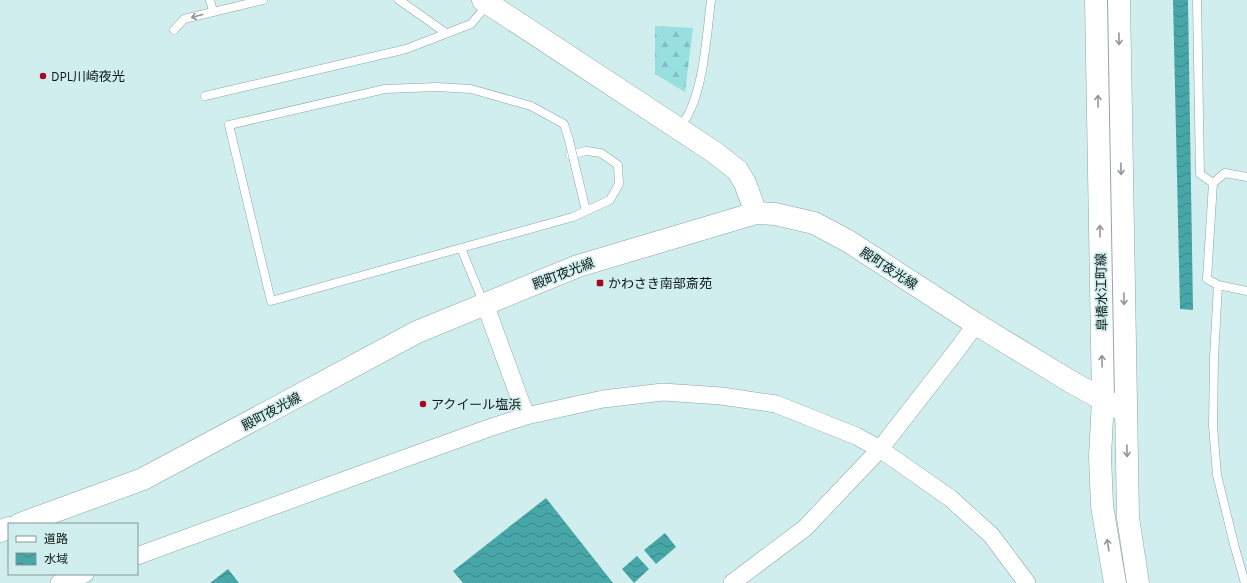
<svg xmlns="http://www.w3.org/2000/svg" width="1247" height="583" viewBox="0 0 1247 583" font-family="Karla,'Noto Sans JP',sans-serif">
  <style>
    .forest { fill: url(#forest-firs) }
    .water { fill: url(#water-waves) }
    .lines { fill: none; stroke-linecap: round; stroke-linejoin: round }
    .lane-casing { stroke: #8ba6a6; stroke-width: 9 }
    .street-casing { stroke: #8ba6a6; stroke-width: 18 }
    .secondary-casing { stroke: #8ba6a6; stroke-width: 23 }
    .lane { stroke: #fff; stroke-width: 8 }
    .street { stroke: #fff; stroke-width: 17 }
    .secondary { stroke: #fff; stroke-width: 22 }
    .lane-bridge-casing { stroke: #8ba6a6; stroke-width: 9; stroke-linecap: butt }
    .lane-bridge { stroke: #fff; stroke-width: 8 }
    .oneway { stroke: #929696 }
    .poi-dot { fill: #a40923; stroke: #d0eeed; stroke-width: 1.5 }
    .labels { text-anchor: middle; stroke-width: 3.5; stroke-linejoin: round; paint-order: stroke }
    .poi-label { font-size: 13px; fill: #0c1616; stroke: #d0eeed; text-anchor: start }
    .street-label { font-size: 13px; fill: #0c1616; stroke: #d0eeed }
  </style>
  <defs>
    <pattern id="forest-firs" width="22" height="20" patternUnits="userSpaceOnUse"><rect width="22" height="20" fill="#98e0e0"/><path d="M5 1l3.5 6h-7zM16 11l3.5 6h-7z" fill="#82bfbf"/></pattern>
    <pattern id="water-waves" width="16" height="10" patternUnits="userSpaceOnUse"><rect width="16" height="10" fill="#47a6a7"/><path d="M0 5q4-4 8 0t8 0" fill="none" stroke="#3a8687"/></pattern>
  </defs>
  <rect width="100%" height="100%" fill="#d0eeed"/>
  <path class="forest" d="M655,26L693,28L685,92L655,74Z"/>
  <path class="water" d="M1173,0H1188L1193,310L1180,309Z
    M546,498L613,583H463L453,571Z
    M665,533L676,547L656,564L644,550Z
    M637,556L649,569L634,583L622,569Z
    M228,569L239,583H210Z"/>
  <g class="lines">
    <defs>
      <path id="lane" d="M210,0L213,11
        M399,0L446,33
        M1197,0L1200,174L1213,183
        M174,30L184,19L263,0
        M205,96L406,49L471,24L488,4
        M679,128C682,123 687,118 689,113C704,83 707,33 711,0
        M575,165L586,211
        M461,248L271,301L229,125L385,89L437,87L471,89L531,106L564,124L569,140
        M1218,285L1207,279L1213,183L1225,173L1247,177
        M484,304L461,248L573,217L610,200L619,184L618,165L601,153L586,151L570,155
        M1245,583L1235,548L1217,475L1213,426L1214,358L1218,285L1247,291"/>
      <path id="street" d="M485,304L526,416
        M137,556L356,476L489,428L526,416L603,399L663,392L721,396L776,404L856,436L880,449L950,498L991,535L1027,583
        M59,583L85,574
        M732,583L805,528L880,449L957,350L976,324"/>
      <path id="secondary" d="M483,0L714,152L737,170L745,183L756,213
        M1096,0L1103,400L1100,456L1102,506L1115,583
        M1119,0L1128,518L1138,583
        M20,524L143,479L417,332L578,266L756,213L775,214L814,223L848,241L976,324L1073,383L1126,412
        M0,531L9,528"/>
    </defs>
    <use href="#lane" class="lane-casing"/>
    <use href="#street" class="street-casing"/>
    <use href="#secondary" class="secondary-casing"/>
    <use href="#lane" class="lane"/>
    <use href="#street" class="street"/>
    <use href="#secondary" class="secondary"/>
    <defs>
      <path id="lane-bridge" d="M569,140L575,165"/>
    </defs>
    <use href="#lane-bridge" class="lane-bridge-casing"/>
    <use href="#lane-bridge" class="lane-bridge"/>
  </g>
  <defs><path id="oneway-shaft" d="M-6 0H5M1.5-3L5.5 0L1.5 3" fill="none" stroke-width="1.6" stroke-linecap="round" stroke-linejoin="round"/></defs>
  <g class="oneway">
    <use href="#oneway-shaft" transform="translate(197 16) rotate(165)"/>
    <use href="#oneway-shaft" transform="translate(1119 39) rotate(89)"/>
    <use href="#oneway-shaft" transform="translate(1098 101) rotate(-91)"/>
    <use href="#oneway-shaft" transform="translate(1121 169) rotate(89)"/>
    <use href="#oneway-shaft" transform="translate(1100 231) rotate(-91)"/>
    <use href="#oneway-shaft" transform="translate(1124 299) rotate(89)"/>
    <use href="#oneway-shaft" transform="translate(1102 361) rotate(-91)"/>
    <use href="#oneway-shaft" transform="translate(1127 451) rotate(89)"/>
    <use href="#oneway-shaft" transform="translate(1108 545) rotate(-99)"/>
  </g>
  <g class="poi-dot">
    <circle cx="43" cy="76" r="4"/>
    <rect x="596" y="279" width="8" height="8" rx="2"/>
    <circle cx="423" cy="404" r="4"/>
  </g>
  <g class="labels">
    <g class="poi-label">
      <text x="51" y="81">DPL川崎夜光</text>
      <text x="608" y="288">かわさき南部斎苑</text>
      <text x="431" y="409">アクイール塩浜</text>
    </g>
    <g class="street-label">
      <text transform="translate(889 268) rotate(33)" y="5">殿町夜光線</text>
      <text transform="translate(563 273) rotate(-21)" y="5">殿町夜光線</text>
      <text transform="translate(1101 292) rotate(-91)" y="5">皐橋水江町線</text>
      <text transform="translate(271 411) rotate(-28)" y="5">殿町夜光線</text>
    </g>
  </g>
  <rect x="8" y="523" width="130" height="52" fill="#d0eeed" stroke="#829897"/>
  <rect x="16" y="536" width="20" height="6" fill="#ffffff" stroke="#829897"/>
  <text x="44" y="543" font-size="12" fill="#0c1616">道路</text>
  <rect x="16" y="553" width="20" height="12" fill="url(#water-waves)" stroke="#829897"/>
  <text x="44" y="563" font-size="12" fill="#0c1616">水域</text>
</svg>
